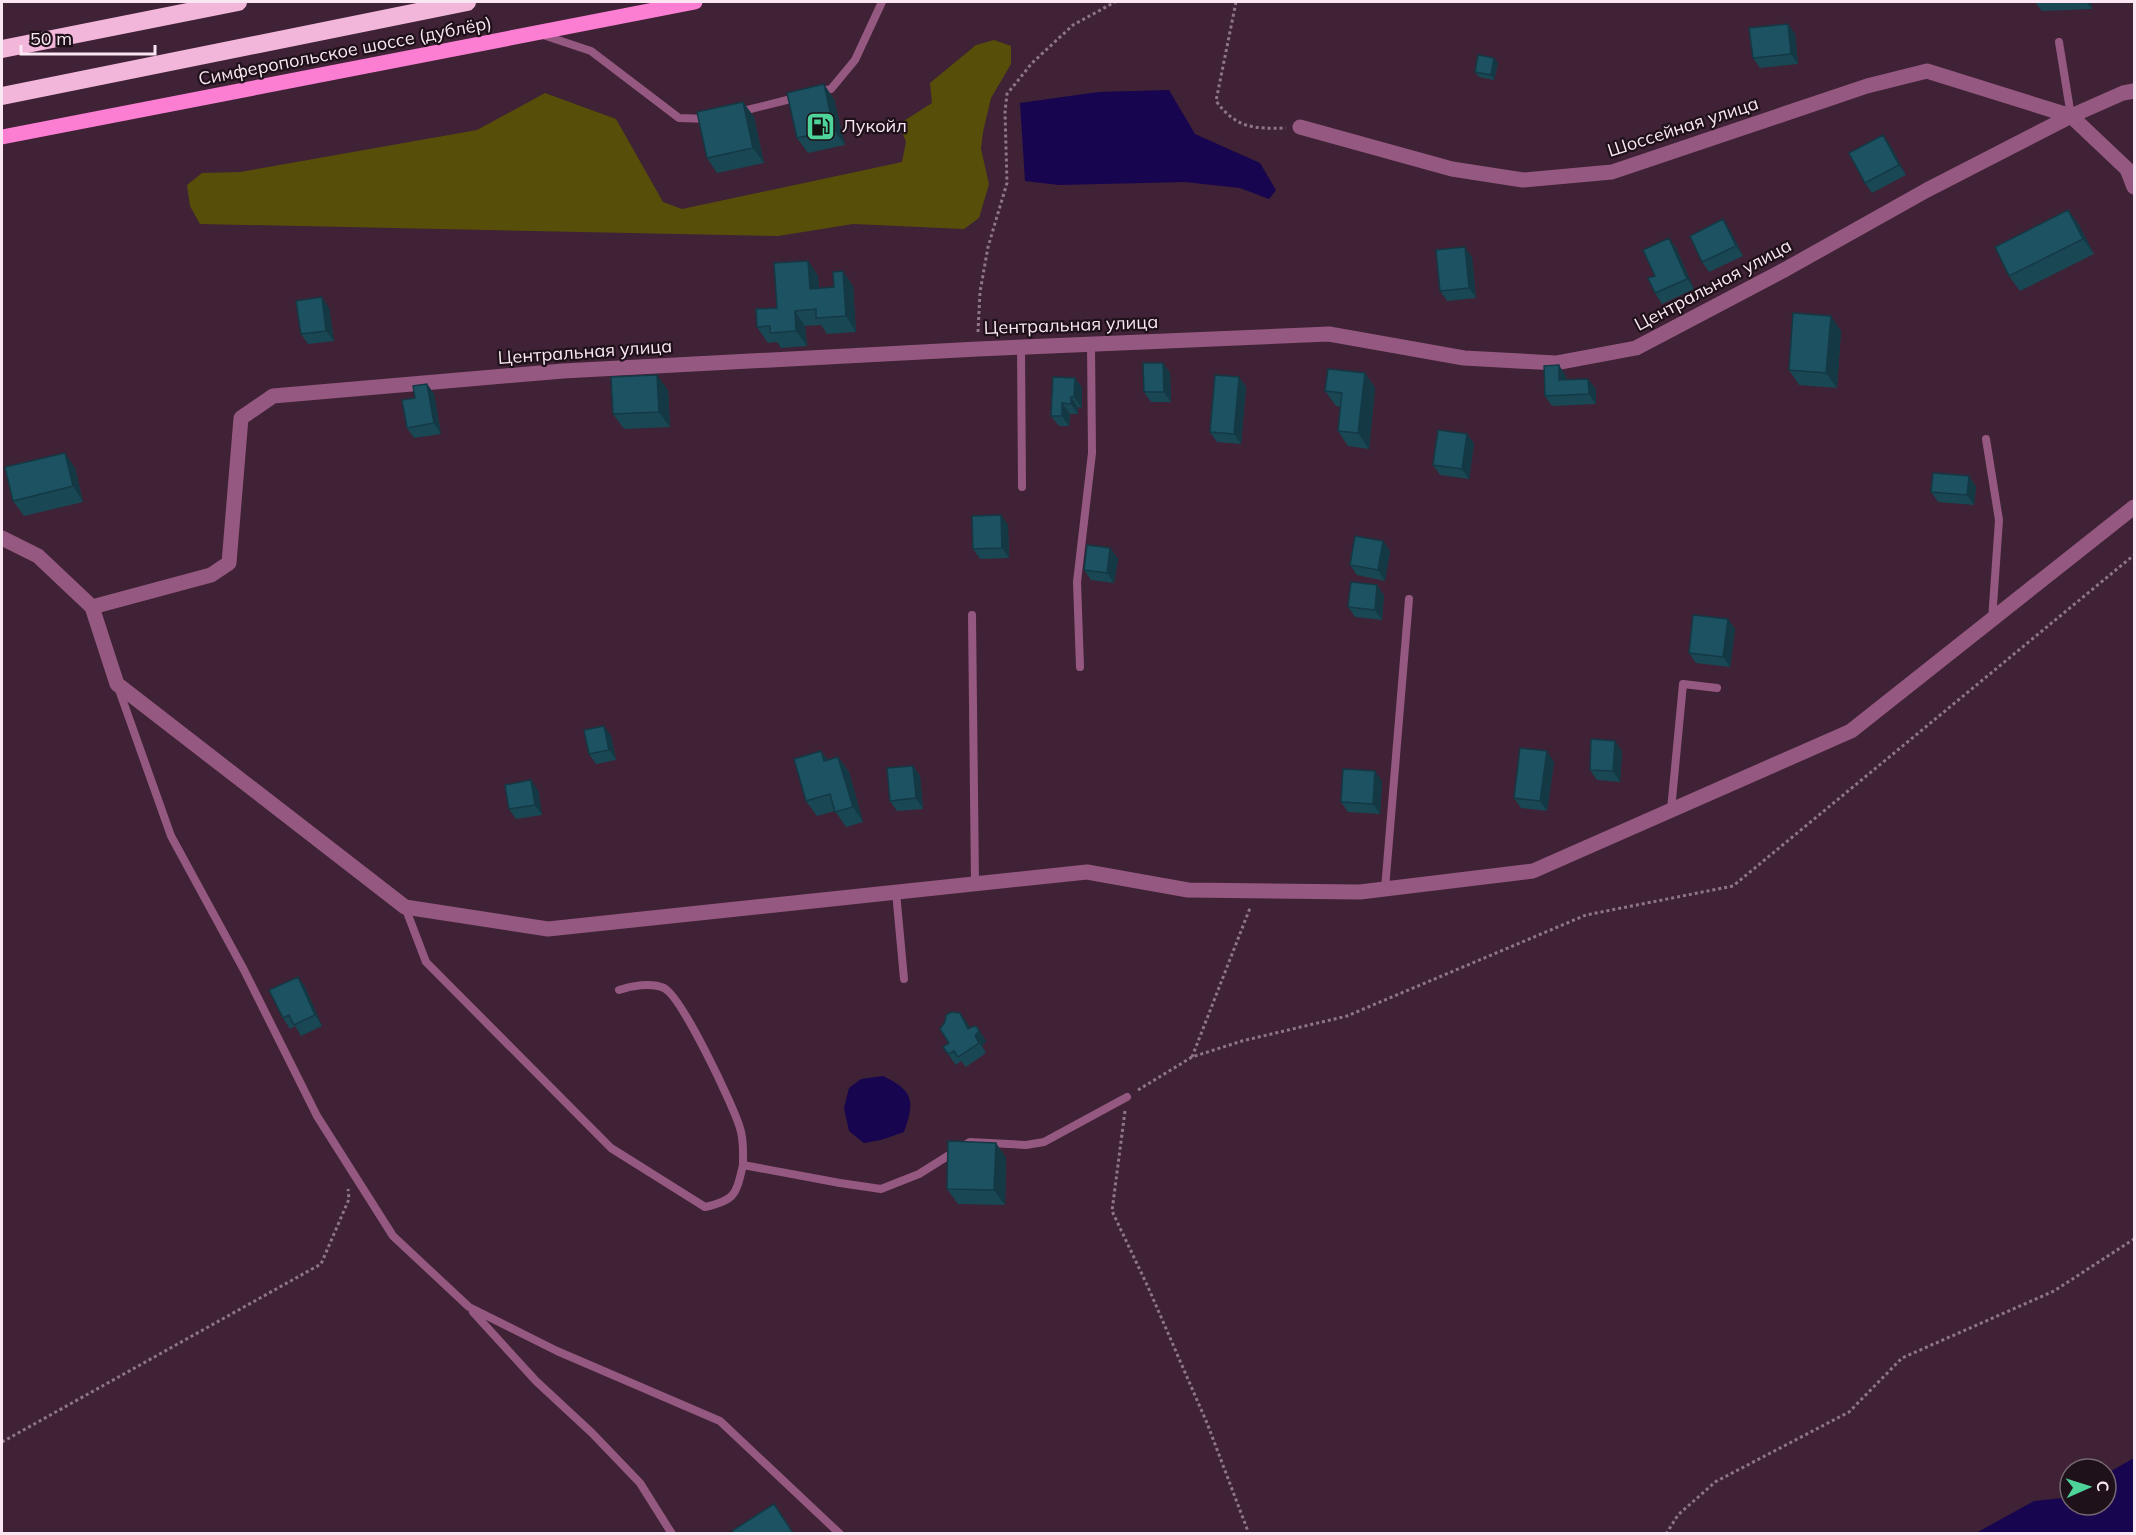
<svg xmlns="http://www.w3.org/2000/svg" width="2136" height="1535" viewBox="0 0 2136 1535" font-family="Mulish,sans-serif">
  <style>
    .green { fill: #574e0a }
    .water { fill: #170550 }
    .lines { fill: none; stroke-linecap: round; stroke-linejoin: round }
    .path { stroke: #8f7686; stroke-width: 3; stroke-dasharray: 3 3; stroke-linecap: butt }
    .lane { stroke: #955880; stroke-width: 8 }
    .street { stroke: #955880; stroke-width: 15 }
    .primary { stroke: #fb7ed2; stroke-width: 15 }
    .highway { stroke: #f2b6db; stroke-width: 18 }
    .wall { fill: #194754 }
    .shaded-wall { fill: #143945 }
    .building { fill: #1d5262; stroke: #143945; stroke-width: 1.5 }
    .labels { text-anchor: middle; stroke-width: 4.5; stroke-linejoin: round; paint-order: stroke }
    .street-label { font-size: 18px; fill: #fbe7f3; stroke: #1e1119 }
    .poi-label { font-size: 18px; fill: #fbe7f3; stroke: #1e1119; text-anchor: start }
  </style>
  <rect width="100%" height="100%" fill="#3f2235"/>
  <path class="green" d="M994,40L1011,46V64L991,98L983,132L981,149L989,184L979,218L964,229L853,224L778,236L200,224L190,206L187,185L202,173L240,172L477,130L545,93L616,119L663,202L682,209L902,162L906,142L899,124L932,103L930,83L976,45Z"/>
  <path class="water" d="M1169,90L1195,134L1260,163L1276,190L1269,199L1240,188L1185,182L1059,185L1025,181L1020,103L1098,92Z
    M883,1076C914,1091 915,1101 904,1132L881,1140L864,1143L849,1131L844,1108L849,1088L861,1079Z
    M2134,1458V1533H1976L2034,1501L2062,1498L2070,1494V1505H2106V1474Z"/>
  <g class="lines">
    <path class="path" d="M1236,2L1216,101C1236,128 1253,129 1286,128
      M978,332L980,292L988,247L1007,183L1005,112L1007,94L1032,63L1073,25L1115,2
      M1192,1057L1250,908
      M1138,1090L1192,1057L1242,1041L1347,1016L1586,915L1733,886L2134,555
      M1125,1111L1112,1211L1148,1287L1207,1423L1249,1534
      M2,1442L321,1264L349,1199L348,1189
      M1666,1534L1678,1515L1715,1482L1849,1412L1902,1358L2054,1291L2134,1239"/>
    <path class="lane" d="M540,34L591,51L679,118L709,119
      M2059,42L2071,116
      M817,92L831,89L855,60L882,2
      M739,112L799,97
      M1021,347L1022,487
      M1986,439L1999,520L1992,620
      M972,615L975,884
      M1080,667L1077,582L1092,453L1091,344
      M118,687L171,836L244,970L317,1116L393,1236L469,1307L557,1351L720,1421L840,1534
      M1671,810L1683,684L1717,688
      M1385,889L1409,599
      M896,892L904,979
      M405,907L426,962L611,1148L705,1207C736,1200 736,1194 743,1165L840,1183L881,1189L919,1174L970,1142L1026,1145L1044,1142L1127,1097
      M619,990C631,986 651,982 664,988C682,997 733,1105 740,1128C744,1140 743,1153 743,1165
      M473,1312L536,1381L592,1433L640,1483L672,1534"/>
    <path class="street" d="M1300,127L1452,169L1523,180L1612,172L1867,86L1927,71L2071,116L2127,169L2134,187
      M2,538L38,556L92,607L117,684L405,907L548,929L1087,872L1188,890L1360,892L1533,871L1851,731L2134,507
      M92,607L211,575L229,563L241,418L273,396L563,371L978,349L1329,334L1464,358L1556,363L1636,348L1786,269L1927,190L2071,116L2123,93L2134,91"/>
    <path class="primary" d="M2,137L695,2"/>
    <path class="highway" d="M2,49L238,2
      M2,96L467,2"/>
  </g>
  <path class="wall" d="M2035,2H2091L2092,9L2042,11Z
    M1788,24L1795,34L1798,64L1760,68L1753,58Z
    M1498,63L1494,80L1479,77L1475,72Z
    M834,99L845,145L808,153L797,138Z
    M743,102L754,117L764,163L717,173L707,158Z
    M1890,145L1906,175L1872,193L1865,183Z
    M2068,210L2079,225L2094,254L2020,291L2009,276Z
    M1730,230L1743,256L1709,272L1702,262Z
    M1669,238L1676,248L1694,289L1662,304L1655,293V276Z
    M1472,257L1476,298L1447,301L1440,291Z
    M808,261L818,276L819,288L853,286L856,332L827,334L821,325L805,326L807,346L781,348L777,342L768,343L757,327L777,308Z
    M329,308L334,341L308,344L301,334Z
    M1841,331L1837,388L1799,385L1789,370Z
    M1163,363L1170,373L1171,402H1151L1144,392Z
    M1365,373L1375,388L1369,449L1348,446L1338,431L1341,407L1336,406L1325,391Z
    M1566,376V380L1596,389V404L1552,406L1545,396Z
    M1239,377L1246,387L1241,444L1217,442L1210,432Z
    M1075,378L1082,388V408L1078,407V414H1070L1069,426H1059L1051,416Z
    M427,384L434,394L441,434L414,438L407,428L415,398Z
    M668,390L670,427L624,429L613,414Z
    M1467,434L1474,444L1469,479L1440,475L1433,465Z
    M75,468L83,502L24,516L13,501Z
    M1969,476L1976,487L1974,505L1938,502L1931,492Z
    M1008,525L1009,558L980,559L973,549Z
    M1383,541L1390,551L1385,581L1357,575L1350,565Z
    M1110,548L1118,559L1114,583L1091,580L1084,570Z
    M1384,595L1382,620L1355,617L1348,607Z
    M1728,619L1735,629L1730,667L1696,663L1689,653Z
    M604,726L611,736L616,760L596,764L589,754Z
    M821,751L828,760L838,757L849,772L863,822L846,827L835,811L817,816L806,801Z
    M1622,751L1620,782L1597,780L1590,770Z
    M1554,762L1547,811L1521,808L1514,798Z
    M913,766L920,776L923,809L897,811L890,801Z
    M1382,781L1380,814L1348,812L1341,802Z
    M538,790L542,815L516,819L509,809Z
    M298,977L305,987L322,1026L301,1036L295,1026L290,1029L283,1018Z
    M960,1013L970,1028L977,1027L986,1041L982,1046L986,1053L966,1067L961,1061L956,1065L943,1047L949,1043Z
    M996,1143L1006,1158L1005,1205L958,1204L947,1189Z"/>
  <path class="shaded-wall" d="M2086,2H2091L2092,9Z
    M1788,24L1795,34L1798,64L1791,54Z
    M1494,58L1498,63L1494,80L1491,75Z
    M824,84L834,99L845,145L834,130Z
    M743,102L754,117L764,163L753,148Z
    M1883,135L1890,145L1906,175L1899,165Z
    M2068,210L2079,225L2094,254L2083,239Z
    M1723,219L1730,230L1743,256L1736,246Z
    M1669,238L1676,248L1694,289L1687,279Z
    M1465,247L1472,257L1476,298L1469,288Z
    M808,261L818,276L820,304L810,289Z
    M843,271L853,286L856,332L846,316Z
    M322,297L329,308L334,341L326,331Z
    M795,311L805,326L807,346L796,331Z
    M1831,316L1841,331L1837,388L1826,373Z
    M1163,363L1170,373L1171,402L1164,392Z
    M1559,365L1566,376L1567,390L1559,380Z
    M1365,373L1375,388L1369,449L1358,433Z
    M657,375L668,390L670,427L659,412Z
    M1239,377L1246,387L1241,444L1234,434Z
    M1075,378L1082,388V408L1074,397Z
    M1588,379L1596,389V404L1589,394Z
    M427,384L434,394L441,434L434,423Z
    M1071,397L1078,407V414L1071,404Z
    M1062,403L1070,414L1069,426L1062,416Z
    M1467,434L1474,444L1469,479L1462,469Z
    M65,453L75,468L83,502L73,486Z
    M1969,476L1976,487L1974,505L1967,495Z
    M1001,515L1008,525L1009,558L1002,548Z
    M1383,541L1390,551L1385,581L1378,570Z
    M1110,548L1118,559L1114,583L1107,573Z
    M1377,585L1384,595L1382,620L1375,610Z
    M1728,619L1735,629L1730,667L1723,657Z
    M604,726L611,736L616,760L609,750Z
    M1615,741L1622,751L1620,782L1613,771Z
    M821,751L832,766L824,761Z
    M1547,751L1554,762L1547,811L1540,801Z
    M838,757L849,772L863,822L853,807Z
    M913,766L920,776L923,809L916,798Z
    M1375,771L1382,781L1380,814L1373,804Z
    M531,780L538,790L542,815L535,805Z
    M298,977L305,987L322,1026L315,1015Z
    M960,1013L968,1024L975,1039L968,1029Z
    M977,1027L986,1041L982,1046L986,1053L975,1036Z
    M996,1143L1006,1158L1005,1205L994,1190Z"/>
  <path class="building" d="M1788,24L1791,54L1753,58L1749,28Z
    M1478,55L1494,58L1491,75L1475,72Z
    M824,84L834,130L797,138L787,93Z
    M743,102L753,148L707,158L697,112Z
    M1883,135L1899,165L1865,183L1849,153Z
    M2068,210L2083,239L2009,276L1995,247Z
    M1723,219L1736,246L1702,262L1690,236Z
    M1669,238L1687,279L1655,293L1648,278L1655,276L1643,250Z
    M1465,247L1469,288L1440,291L1436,250Z
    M808,261L810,289L834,287L833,272L843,271L846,316L816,318V309L795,311L796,331L770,333V326L757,327L756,309L777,308L774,263Z
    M322,297L326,331L301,334L296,301Z
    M1793,313L1831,316L1826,373L1789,370Z
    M1143,363H1163L1164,392H1144Z
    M1559,365V380L1588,379L1589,394L1545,396L1544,366Z
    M1328,369L1365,373L1358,433L1338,431L1342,393L1325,391Z
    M657,375L659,412L613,414L611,377Z
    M1215,375L1239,377L1234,434L1210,432Z
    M1053,377L1075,378L1074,397H1071V404L1062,403V416H1051Z
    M427,384L434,423L407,428L402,400L415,398L413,386Z
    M1438,430L1467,434L1462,469L1433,465Z
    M65,453L73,486L13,501L5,467Z
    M1933,473L1969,476L1967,495L1931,492Z
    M1001,515L1002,548L973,549L972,516Z
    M1355,536L1383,541L1378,570L1350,565Z
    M1087,545L1110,548L1107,573L1084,570Z
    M1351,582L1377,585L1375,610L1348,607Z
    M1693,615L1728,619L1723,657L1689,653Z
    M604,726L609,750L589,754L584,730Z
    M1591,739L1615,741L1613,771L1590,770Z
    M1520,748L1547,751L1540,801L1514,798Z
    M821,751L824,761L838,757L853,807L835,812L830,794L806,801L794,759Z
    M913,766L916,798L890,801L887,768Z
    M1343,769L1375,771L1373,804L1341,802Z
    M531,780L535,805L509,809L505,785Z
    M298,977L315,1015L294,1025L289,1015L283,1018L269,990Z
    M951,1012L960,1013L968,1029L974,1026L977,1027L979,1031L975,1036L979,1043L958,1057L954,1051L948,1054L943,1047L949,1043L940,1029L945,1022L946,1015Z
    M948,1141L996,1143L994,1190L947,1189Z
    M774,1504L793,1533H734L732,1531Z"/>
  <defs>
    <symbol id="fuel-square" viewBox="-11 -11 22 22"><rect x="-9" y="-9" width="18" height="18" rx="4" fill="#4ed39a" stroke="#1e1119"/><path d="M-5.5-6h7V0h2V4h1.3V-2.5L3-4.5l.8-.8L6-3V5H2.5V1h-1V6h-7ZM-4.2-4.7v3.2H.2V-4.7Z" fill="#111"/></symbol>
  </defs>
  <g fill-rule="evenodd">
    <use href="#fuel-square" x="804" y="110" width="33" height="33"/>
  </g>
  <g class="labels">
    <g class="street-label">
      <text transform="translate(345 51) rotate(-11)" y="6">Симферопольское шоссе (дублёр)</text>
      <text transform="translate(1683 127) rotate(-18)" y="6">Шоссейная улица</text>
      <text transform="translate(1713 285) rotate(-28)" y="6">Центральная улица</text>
      <text transform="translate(1071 325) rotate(-2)" y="6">Центральная улица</text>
      <text transform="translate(585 352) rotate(-4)" y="6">Центральная улица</text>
    </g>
    <g class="poi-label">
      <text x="842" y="132">Лукойл</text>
    </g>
  </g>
  <rect width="2136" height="1535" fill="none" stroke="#fbe7f3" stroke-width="6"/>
  <g transform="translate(2088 1487) rotate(87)"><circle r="28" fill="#1e1119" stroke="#766770" stroke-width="1.5"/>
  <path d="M0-4.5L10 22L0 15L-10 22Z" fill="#4ed39a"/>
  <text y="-9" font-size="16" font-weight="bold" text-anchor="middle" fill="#fbe7f3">С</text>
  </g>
  <path d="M21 45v9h134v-9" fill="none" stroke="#fbe7f3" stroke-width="3"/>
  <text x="30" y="45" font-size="18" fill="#fbe7f3" stroke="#1e1119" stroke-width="4.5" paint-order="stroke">50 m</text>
</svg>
